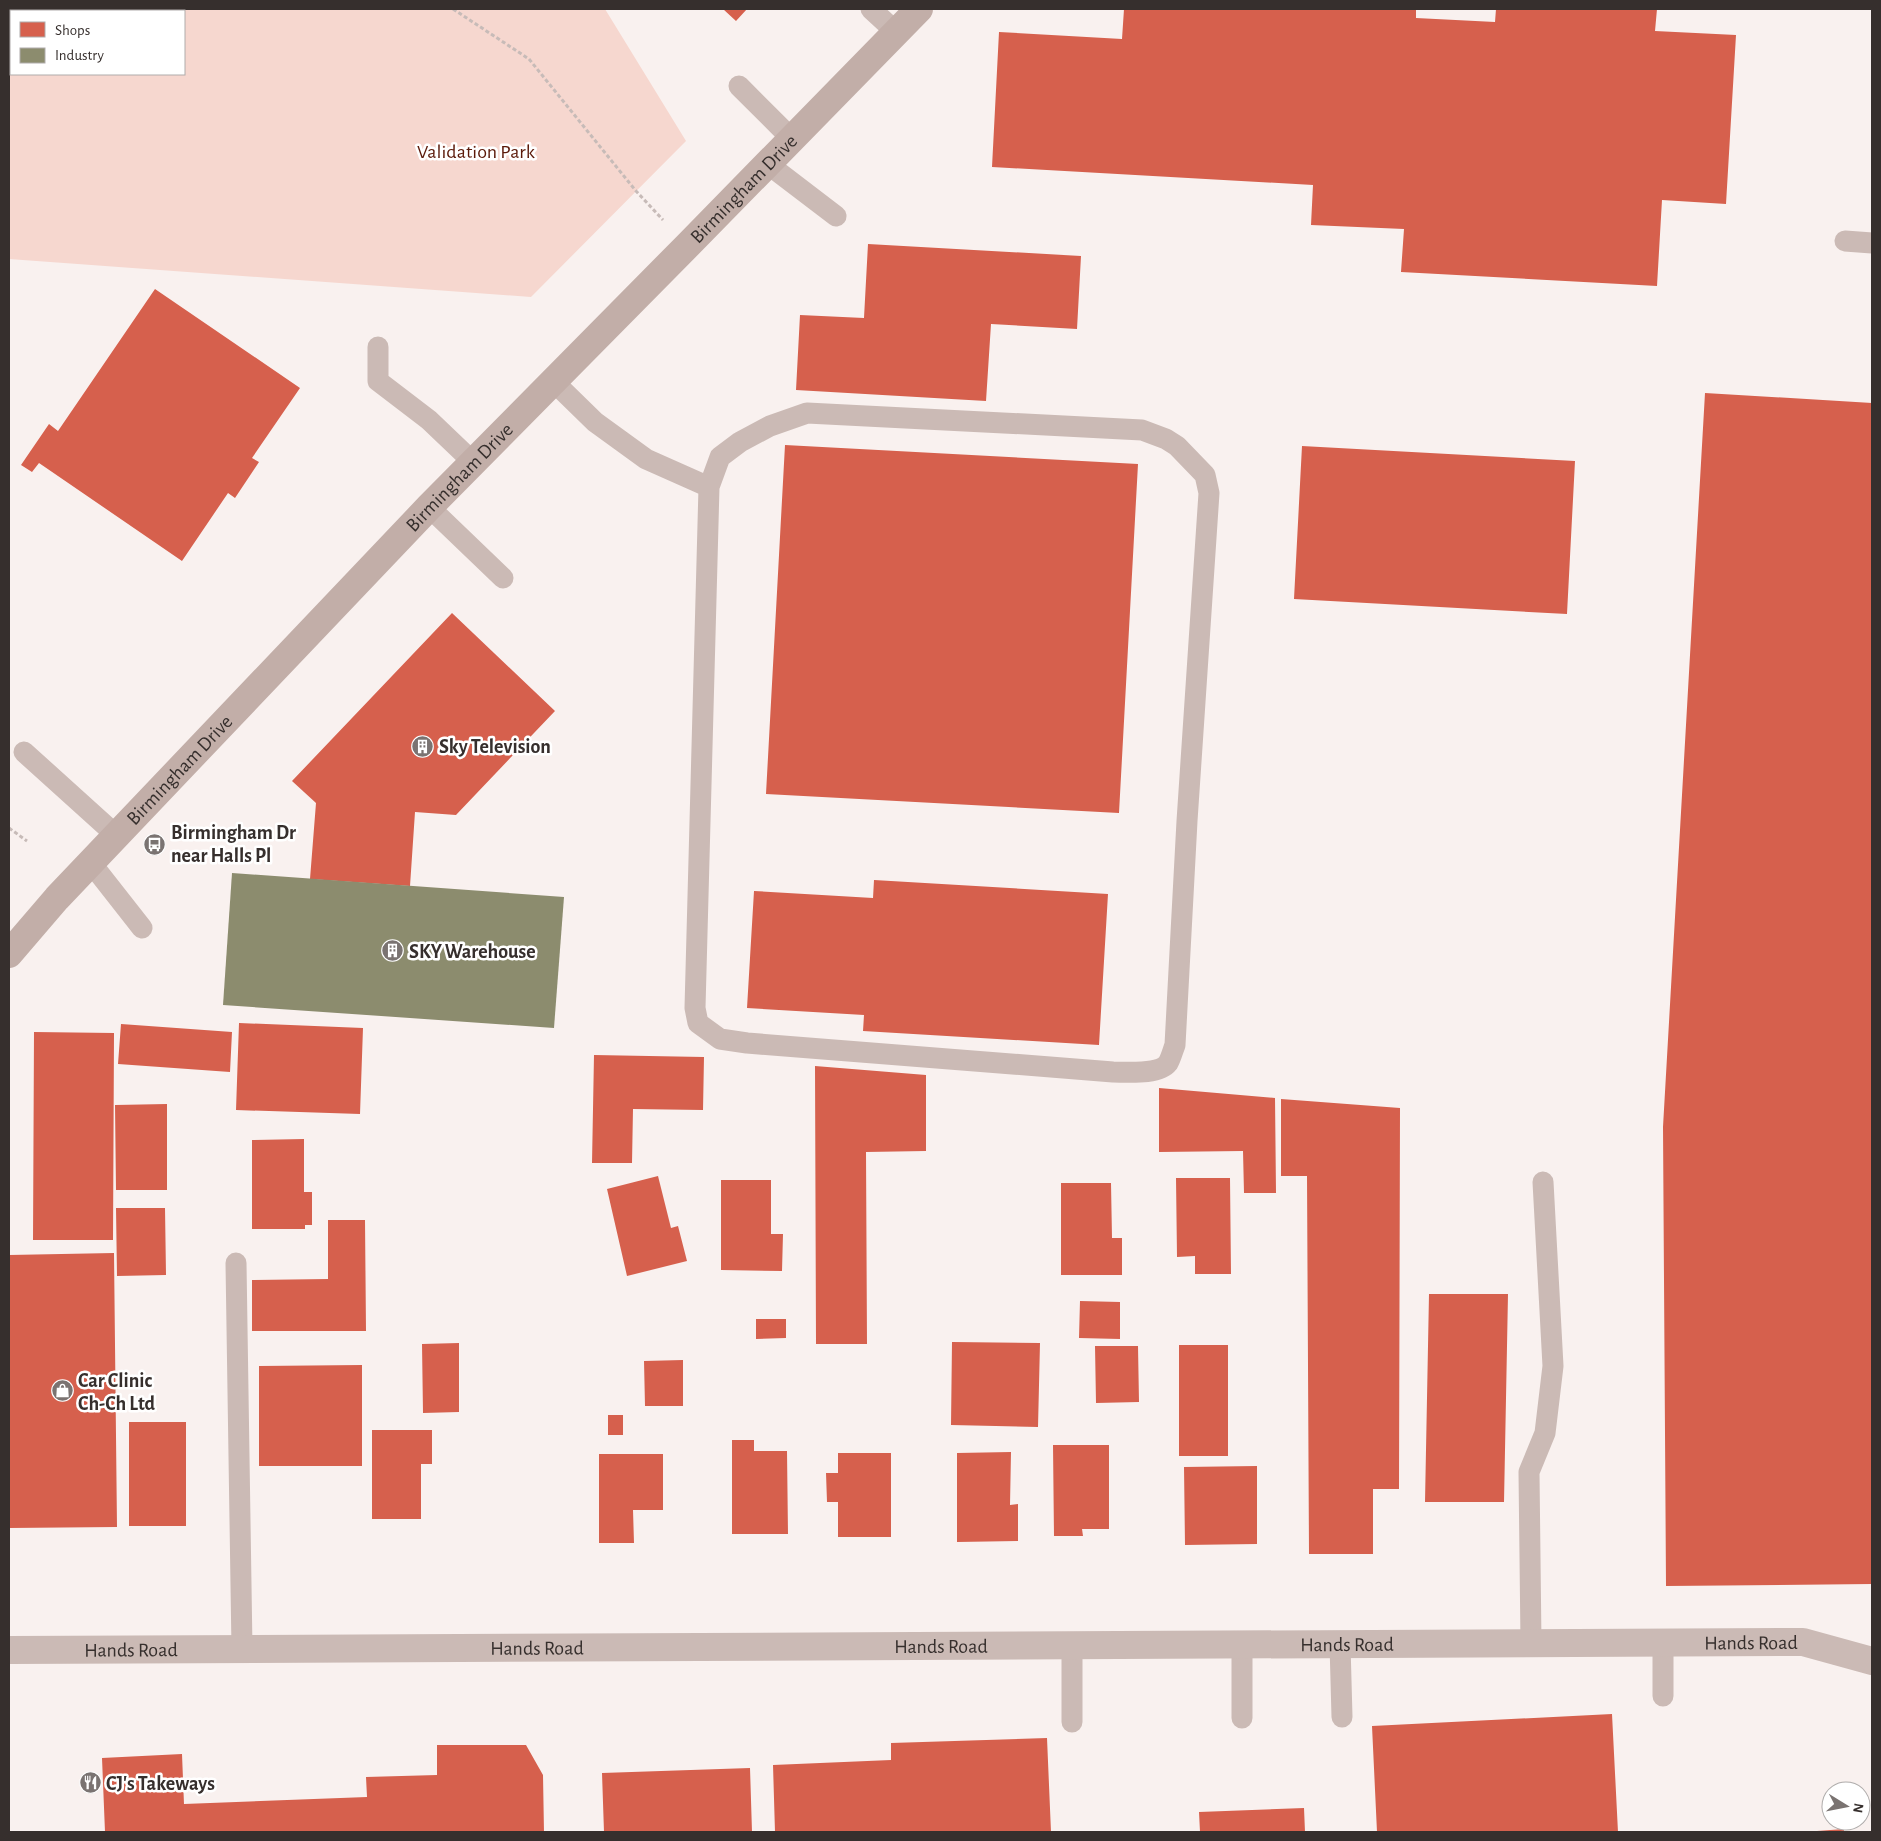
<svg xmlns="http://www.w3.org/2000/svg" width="1881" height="1841" viewBox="0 0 1881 1841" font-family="'Alegreya Sans',sans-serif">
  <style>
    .green { fill: #f6d7cf; fill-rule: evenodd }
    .shops { fill: #d6604d }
    .industry { fill: #8c8c6e }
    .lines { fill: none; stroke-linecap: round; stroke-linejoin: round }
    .path { stroke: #c7bbb8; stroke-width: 3; stroke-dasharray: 4 2.5; stroke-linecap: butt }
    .lane { stroke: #cbbab5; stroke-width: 21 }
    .street { stroke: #cbbab5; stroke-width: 28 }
    .secondary { stroke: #c2aea8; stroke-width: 28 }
    .labels { text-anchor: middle; stroke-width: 5; stroke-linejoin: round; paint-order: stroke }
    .park-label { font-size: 20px; fill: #5b1909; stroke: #fff }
    .street-label { font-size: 20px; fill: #362f2d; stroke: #fff }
    .poi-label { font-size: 20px; font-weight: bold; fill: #362f2d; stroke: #fff; text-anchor: start }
  </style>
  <rect width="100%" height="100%" fill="#f9f1ef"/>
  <path class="green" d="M9,9H605L686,141L531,297L9,259ZM11,11H184V74H11Z"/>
  <path class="shops" d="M723,9H747L736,21Z
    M1124,9H1416V18L1495,22L1496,9H1657L1655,31L1736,35L1726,204L1662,200L1657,286L1401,272L1404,229L1311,225L1313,185L992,167L999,32L1122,39Z
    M868,244L1081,256L1077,329L991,324L986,401L796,390L800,315L864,318Z
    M155,289L300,388L252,458L259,462L235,498L228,493L182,561L39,463L32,472L21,465L49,424L58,431Z
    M1705,393L1872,403V1584L1666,1586L1663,1127Z
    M785,445L1138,464L1119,813L766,794Z
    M1302,446L1575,461L1567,614L1294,599Z
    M452,613L555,711L456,815L415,812L410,886L310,879L316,803L292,781Z
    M874,880L1108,894L1099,1045L863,1031L864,1015L747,1008L754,891L873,898Z
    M239,1023L363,1028L360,1114L236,1110Z
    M121,1024L232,1032L230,1072L118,1064Z
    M34,1032L114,1033L113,1240H33Z
    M594,1055L704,1057L703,1110L633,1109L632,1163H592Z
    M815,1066L926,1075V1151L866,1152L867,1344H816Z
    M1159,1088L1275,1098L1276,1193H1244L1243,1151L1159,1152Z
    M1281,1099L1400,1108L1399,1489H1373V1554H1309L1307,1176H1281Z
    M167,1104V1190H116L115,1105Z
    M304,1139V1192H312V1225H305V1229H252V1140Z
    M658,1176L671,1228L678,1226L687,1261L627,1276L607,1189Z
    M1176,1178H1230L1231,1274H1195V1256L1177,1257Z
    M721,1180H771V1234H783L782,1271L721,1270Z
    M1061,1183H1111L1112,1238H1122V1275H1061Z
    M116,1208H165L166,1275L117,1276Z
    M328,1220H365L366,1331H252V1280L328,1279Z
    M114,1253L117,1527L9,1528V1255Z
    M1429,1294H1508L1504,1502H1425Z
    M1080,1301L1120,1302V1339L1079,1338Z
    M756,1319H786V1338L756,1339Z
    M952,1342L1040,1343L1038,1427L951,1425Z
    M459,1343V1412L423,1413L422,1344Z
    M1179,1345H1228V1456H1179Z
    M1095,1346H1138L1139,1402L1096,1403Z
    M683,1360V1406H645L644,1361Z
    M362,1365V1466H259V1366Z
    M608,1415H623V1435H608Z
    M129,1422H186V1526H129Z
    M372,1430H432V1464H421V1519H372Z
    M732,1440H754V1451H787L788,1534H732Z
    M1053,1445H1109V1529H1082L1083,1536H1054Z
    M1011,1452L1010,1505L1018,1504V1541L957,1542V1453Z
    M838,1453H891V1537H838V1502H827L826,1473H838Z
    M599,1454H663V1510H633L634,1543H599Z
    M1257,1466V1544L1185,1545L1184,1467Z
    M1612,1714L1618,1832H1377L1372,1726Z
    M1047,1738L1051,1832H775L773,1765L891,1760V1743Z
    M437,1745H526L543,1775L544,1832H105L102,1758L182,1754L184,1804L367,1797L366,1777L437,1775Z
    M750,1768L752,1832H604L602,1773Z
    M1304,1808L1305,1832H1200L1199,1812Z
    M1844,1829V1832H1817V1831Z"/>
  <path class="industry" d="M232,873L564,897L554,1028L223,1005Z"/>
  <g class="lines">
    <path class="path" d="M453,9L529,59L636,191L663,220
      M9,828L27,841"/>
    <path class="lane" d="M871,9L896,32
      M739,86L792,139
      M768,164L836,216
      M1845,241L1872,243
      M378,347V381L429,420L473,462
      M553,381L595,422L646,459L709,487L695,1008L698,1023L720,1039L747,1043L1113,1072C1127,1072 1159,1075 1168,1063C1171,1058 1173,1050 1175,1045L1187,821L1209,493L1205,475L1177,446L1166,439L1142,430L807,413L770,426L740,442L720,457L709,487
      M429,507L503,578
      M24,752L117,836
      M91,863L142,928
      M236,1263L242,1649
      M1531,1643L1529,1472L1545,1433L1553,1366L1543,1182
      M1242,1644V1718
      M1340,1644L1342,1717
      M1663,1696V1642
      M1072,1722V1645"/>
    <path class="street" id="s1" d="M9,1650L1803,1642L1872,1661"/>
    <path class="secondary" id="s2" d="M9,954L57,898L429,507L688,245L919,9"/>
  </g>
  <defs>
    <symbol id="building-disc" viewBox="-11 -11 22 22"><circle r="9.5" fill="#7a7371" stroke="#fff"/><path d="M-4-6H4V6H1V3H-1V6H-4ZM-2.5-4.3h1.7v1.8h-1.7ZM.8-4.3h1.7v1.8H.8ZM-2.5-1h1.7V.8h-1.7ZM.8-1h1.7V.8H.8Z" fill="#fff"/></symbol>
    <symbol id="bus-disc" viewBox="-11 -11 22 22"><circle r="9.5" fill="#7a7371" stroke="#fff"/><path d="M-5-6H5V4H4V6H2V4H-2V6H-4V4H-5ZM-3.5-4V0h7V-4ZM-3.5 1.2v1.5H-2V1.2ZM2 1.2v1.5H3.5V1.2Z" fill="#fff"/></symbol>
    <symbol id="shop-disc" viewBox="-11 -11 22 22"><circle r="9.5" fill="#7a7371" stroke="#fff"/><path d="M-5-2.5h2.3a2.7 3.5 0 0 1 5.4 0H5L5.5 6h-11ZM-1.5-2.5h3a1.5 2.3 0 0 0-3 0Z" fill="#fff"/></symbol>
    <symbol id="restaurant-disc" viewBox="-11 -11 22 22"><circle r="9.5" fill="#7a7371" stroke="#fff"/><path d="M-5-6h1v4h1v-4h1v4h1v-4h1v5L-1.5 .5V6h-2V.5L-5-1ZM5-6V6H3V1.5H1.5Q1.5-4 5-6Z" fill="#fff"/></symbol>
  </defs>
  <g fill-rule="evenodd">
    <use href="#building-disc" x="410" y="734" width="25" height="25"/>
    <use href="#bus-disc" x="142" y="832" width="25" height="25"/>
    <use href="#building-disc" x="380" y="938" width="25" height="25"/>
    <use href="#shop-disc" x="50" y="1378" width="25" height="25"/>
    <use href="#restaurant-disc" x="78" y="1770" width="25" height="25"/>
  </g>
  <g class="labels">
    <g class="park-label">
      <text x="476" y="158">Validation Park</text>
    </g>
    <g class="street-label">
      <text dy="7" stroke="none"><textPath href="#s2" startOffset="1061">Birmingham Drive</textPath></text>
      <text dy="7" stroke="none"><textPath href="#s2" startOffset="656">Birmingham Drive</textPath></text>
      <text dy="7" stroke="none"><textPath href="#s2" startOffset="251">Birmingham Drive</textPath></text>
      <text dy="7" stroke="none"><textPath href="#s1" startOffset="1742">Hands Road</textPath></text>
      <text dy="7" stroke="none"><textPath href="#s1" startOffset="1338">Hands Road</textPath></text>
      <text dy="7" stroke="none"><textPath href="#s1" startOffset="932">Hands Road</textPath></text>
      <text dy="7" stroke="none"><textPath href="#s1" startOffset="528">Hands Road</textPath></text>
      <text dy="7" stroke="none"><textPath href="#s1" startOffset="122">Hands Road</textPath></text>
    </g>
    <g class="poi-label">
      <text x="439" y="753">Sky Television</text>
      <text x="171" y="839">Birmingham Dr<tspan x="171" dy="23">near Halls Pl</tspan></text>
      <text x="409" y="958">SKY Warehouse</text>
      <text x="78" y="1387">Car Clinic<tspan x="78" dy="23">Ch-Ch Ltd</tspan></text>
      <text x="106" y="1790">CJ's Takeways</text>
    </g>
  </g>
  <rect width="1881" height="1841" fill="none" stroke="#362f2d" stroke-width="20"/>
  <rect x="10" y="10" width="175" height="65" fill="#ffffff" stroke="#afacab"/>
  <rect x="20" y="22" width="25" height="15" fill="#d6604d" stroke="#afacab"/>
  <text x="55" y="35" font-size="15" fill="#362f2d">Shops</text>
  <rect x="20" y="48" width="25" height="15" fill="#8c8c6e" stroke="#afacab"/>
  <text x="55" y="60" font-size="15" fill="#362f2d">Industry</text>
  <g transform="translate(1846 1806) rotate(100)"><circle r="24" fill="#ffffff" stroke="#afacab"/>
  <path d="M0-4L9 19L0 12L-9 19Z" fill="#7a7371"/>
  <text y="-8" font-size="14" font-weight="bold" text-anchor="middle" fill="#362f2d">N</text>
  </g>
</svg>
